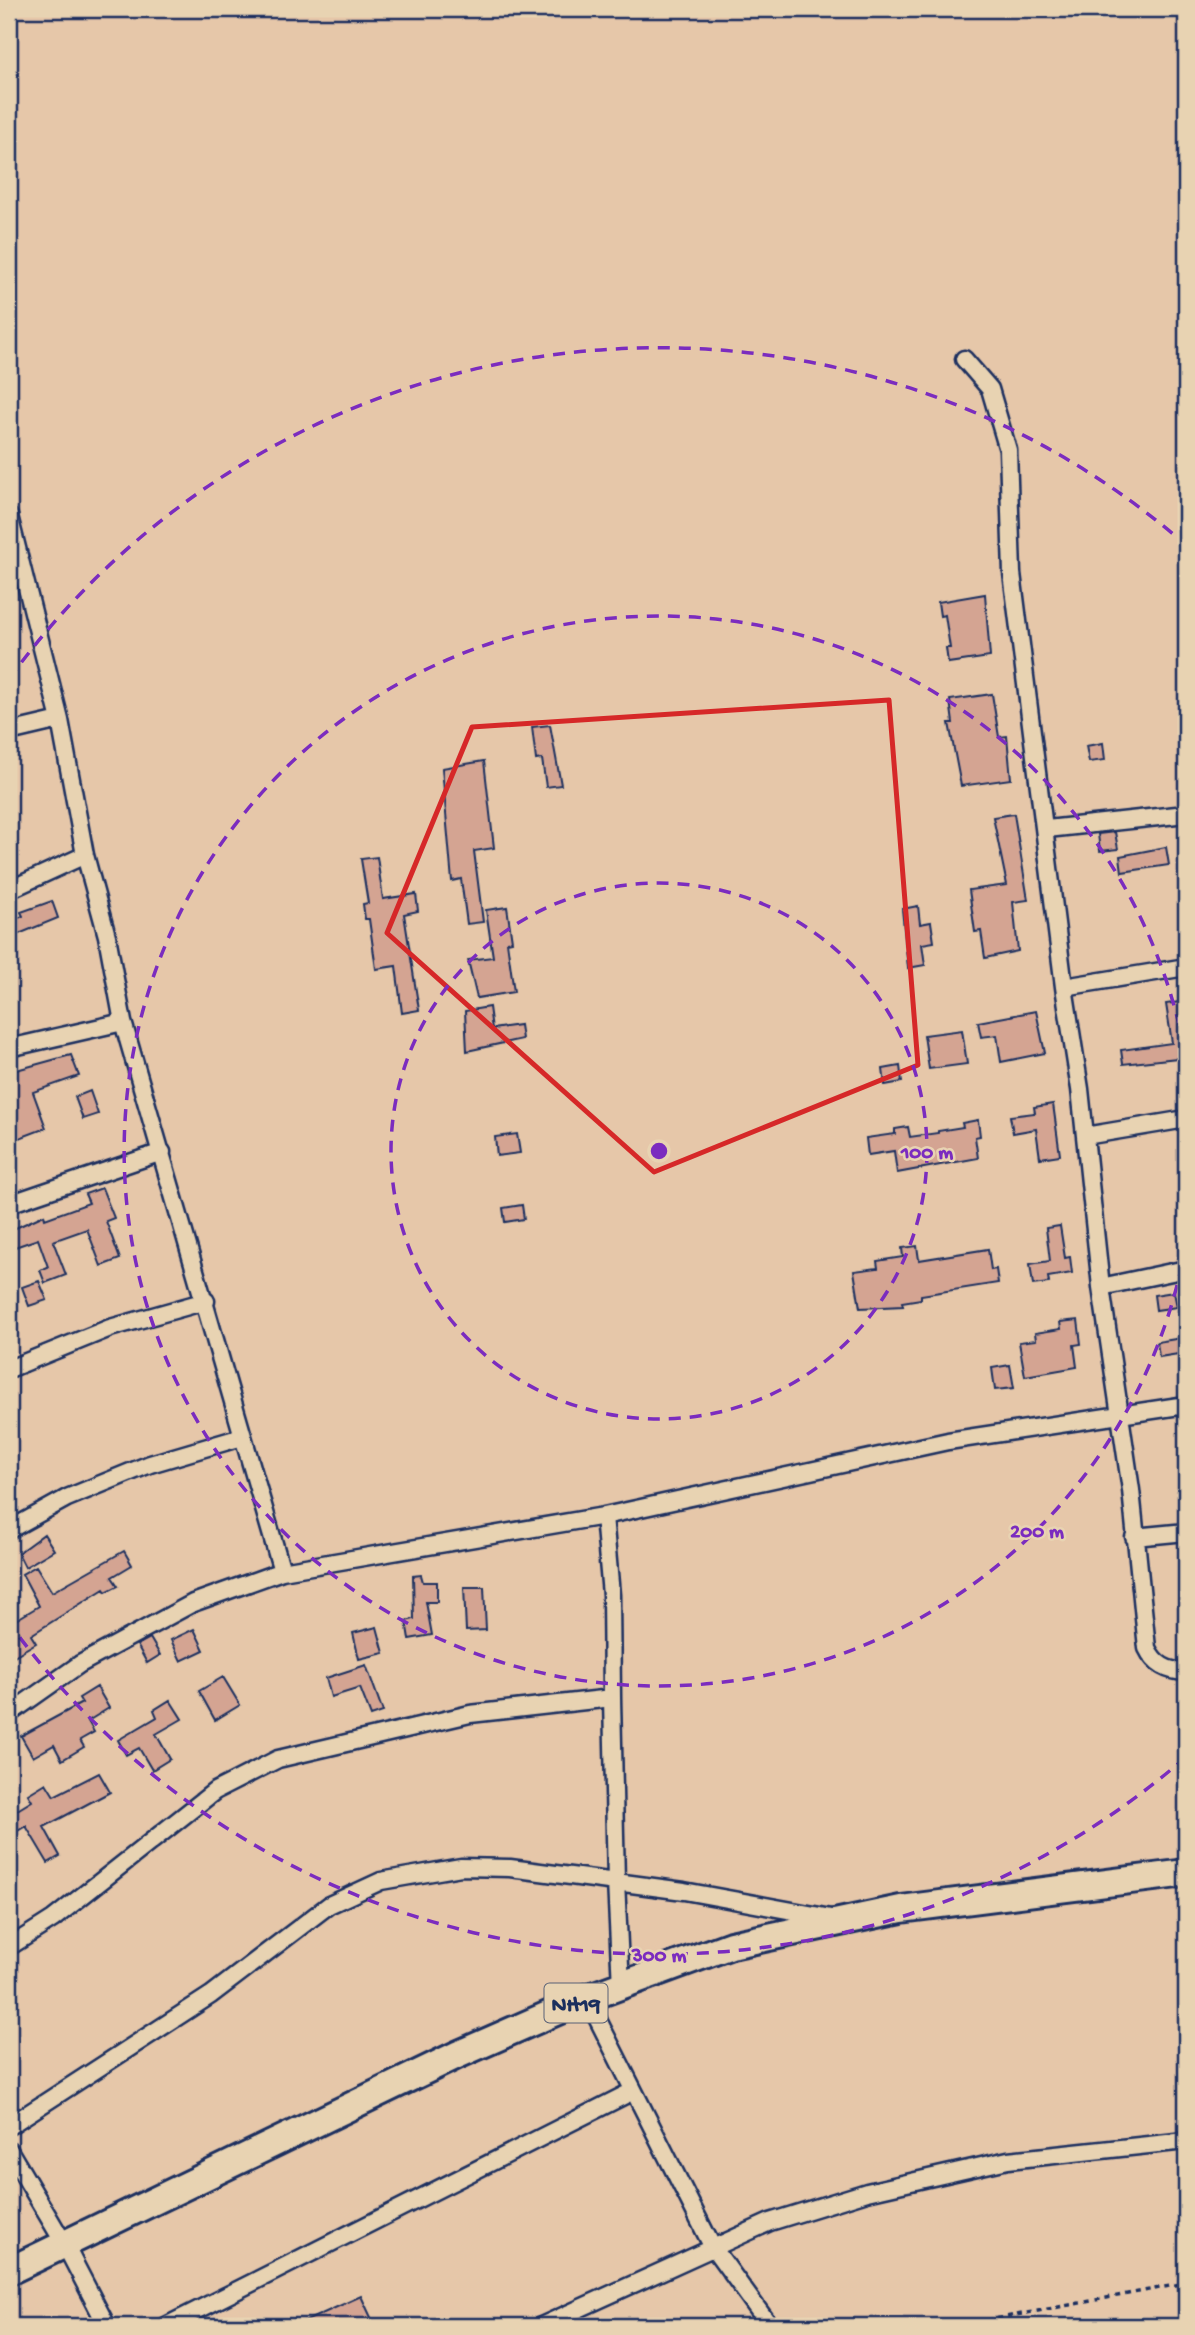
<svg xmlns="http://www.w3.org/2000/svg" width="1195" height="2335" viewBox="0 0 1195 2335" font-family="'Gochi Hand',sans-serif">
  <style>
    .building { fill: #d4a492; stroke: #1b2f5e; stroke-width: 2 }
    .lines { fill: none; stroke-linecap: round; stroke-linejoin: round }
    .minor-casing { stroke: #1b2f5e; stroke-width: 21 }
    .trunk-casing { stroke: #1b2f5e; stroke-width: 32 }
    .path { stroke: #1b2f5e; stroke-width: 3.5; stroke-dasharray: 5 5; stroke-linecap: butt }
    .minor { stroke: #e8d3b2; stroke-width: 16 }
    .trunk { stroke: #e8d3b2; stroke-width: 26 }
    .marked { fill: none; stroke: #d62828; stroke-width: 5; stroke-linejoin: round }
    .ring { fill: none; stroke: #7b2cbf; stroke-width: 3.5; stroke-dasharray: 12 9 }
    .labels { text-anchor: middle; stroke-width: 5; stroke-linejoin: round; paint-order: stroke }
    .shield { fill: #e8d3b2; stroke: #586077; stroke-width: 2 }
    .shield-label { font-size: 23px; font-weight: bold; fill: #1b2f5e }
    .centre { fill: #7b2cbf; stroke: #e8d3b2; stroke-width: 3.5 }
    .ring-label { font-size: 21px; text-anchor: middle; font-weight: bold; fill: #7b2cbf; stroke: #e8d3b2; stroke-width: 5; stroke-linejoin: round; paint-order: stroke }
  </style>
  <rect width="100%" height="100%" fill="#e6c7a9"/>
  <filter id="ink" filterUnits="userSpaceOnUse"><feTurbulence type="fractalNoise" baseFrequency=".0143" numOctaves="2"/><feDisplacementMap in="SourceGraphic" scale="14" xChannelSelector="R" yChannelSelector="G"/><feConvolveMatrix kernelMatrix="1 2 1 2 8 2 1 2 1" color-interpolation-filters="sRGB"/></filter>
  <g filter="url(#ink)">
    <path class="building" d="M985,594L990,657L948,663L946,648H950L945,615L940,616L938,602Z
      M992,694L999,737L1007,736L1011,779L961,786L949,723H953L950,700Z
      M550,725L561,785L546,787L542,759L536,760L532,727Z
      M1103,743L1105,760L1089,762L1086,746Z
      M484,761L494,848L474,851L483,922L467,924L461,879L452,881L442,768Z
      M1014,814L1028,900L1013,902L1018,951L985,958L981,931L975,932L969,890L1007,885L993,817Z
      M1115,832L1118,849L1100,851L1098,834Z
      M1166,847L1169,865L1122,872L1120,856Z
      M377,857L383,899L416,894L418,911L404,914L419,1010L402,1013L396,966L376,969L369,919H365L363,904L368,903L361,859Z
      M52,901L58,918L9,938V922L23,916L21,912Z
      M918,906L920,924L931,922L934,942L922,944L925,965L908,968L902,909Z
      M507,907L512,941L507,942L514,992L477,998L468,960L493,957L486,910Z
      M1186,1001V1057L1123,1064L1121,1050L1172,1043L1166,1004Z
      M489,1007L492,1029L520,1025L522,1039L467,1051L465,1011Z
      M1036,1011L1045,1053L1001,1062L997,1035L981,1037L978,1022Z
      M962,1030L967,1064L929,1069L924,1035Z
      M71,1055L79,1076L33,1092L46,1128L9,1142V1072Z
      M900,1066L902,1082L885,1085L883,1069Z
      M90,1091L98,1114L83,1119L75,1097Z
      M1053,1104L1060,1155L1040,1158L1036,1129L1013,1133L1010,1116L1035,1113L1034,1107Z
      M978,1120L980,1136L975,1137L978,1158L897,1173L894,1151L868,1155L866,1138L895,1134V1129L908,1127L910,1137L938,1133V1131L963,1127L962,1123Z
      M517,1134L520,1153L497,1156L495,1137Z
      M102,1188L114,1218L106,1221L120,1259L101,1266L87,1229L53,1241L66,1275L45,1283L40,1270L48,1267L38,1239L9,1249V1231L44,1215L45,1219L89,1203L85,1194Z
      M522,1205L524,1219L505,1222L503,1208Z
      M1060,1226L1065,1258L1070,1257L1072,1273L1048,1277L1049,1283L1033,1285L1030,1264L1050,1261L1046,1228Z
      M917,1246L919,1260L988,1249L991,1270L996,1269L998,1283L921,1295V1299L902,1302L903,1306L860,1308L854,1271L878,1268L877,1261L903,1257L902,1248Z
      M39,1281L47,1300L29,1306L22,1287Z
      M1174,1292L1177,1307L1156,1310L1154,1295Z
      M1078,1320L1081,1344L1074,1345L1077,1367L1025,1376L1019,1342L1036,1340L1035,1333L1061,1329L1060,1322Z
      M1182,1338L1185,1353L1159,1357L1157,1342Z
      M1010,1365L1014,1388L995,1390L992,1368Z
      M44,1534L54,1550L25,1567L18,1553Z
      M124,1551L132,1565L112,1577L118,1586L106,1592L104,1589L31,1635L36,1643L9,1659V1624L39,1606L22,1574L36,1566L52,1592Z
      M421,1575L423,1582H437V1602H426L432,1635L409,1639L406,1621L414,1619L413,1576Z
      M464,1587H484L486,1630L466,1631Z
      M377,1627L384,1653L359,1659L353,1633Z
      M194,1629L204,1650L181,1661L171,1640Z
      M150,1638L160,1655L147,1663L137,1645Z
      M366,1665L383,1712L371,1716L360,1688L331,1697L326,1678Z
      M223,1677L240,1705L215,1720L199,1691Z
      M97,1687L109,1708L88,1721L94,1732L80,1740L84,1747L62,1760L54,1745L33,1757L21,1736L82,1703L79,1698Z
      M170,1700L182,1719L156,1734L170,1759L152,1770L139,1748L126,1755L118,1740L157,1717L154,1710Z
      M99,1773L110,1792L44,1827L60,1856L48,1863L26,1826L9,1836V1815L32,1801L28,1794L46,1783L54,1796Z
      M361,2296L375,2326H295Z"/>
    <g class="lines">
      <defs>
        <path id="minor" d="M964,359L990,389L1008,450L1012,573L1064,987L1080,1089L1101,1287L1131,1490L1147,1648C1155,1665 1167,1671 1186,1672
          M9,516L60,720L85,855L107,936L123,1022L282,1571
          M9,732L60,720
          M1047,829L1186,814
          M9,890L85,855
          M1064,987L1186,967
          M9,1048L123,1022
          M1085,1136L1186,1119
          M9,1204L162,1152
          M1101,1287L1186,1269
          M9,1369L110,1328L206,1301
          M604,1516L948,1441L1186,1405
          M9,1530L67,1498L150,1464L242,1437
          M1134,1537L1186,1532
          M9,1714L80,1664L193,1603L282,1571L604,1516L611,1595L612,1698
          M9,1947L53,1919L215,1791L278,1759L470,1714L612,1698L616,1882L684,1891L831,1918
          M587,1998L712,2246L770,2326
          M9,2126L211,1995L329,1905L381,1881L461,1867L510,1868L616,1882L621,1986
          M9,2150L65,2245L107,2326
          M166,2326L633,2091
          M541,2326L770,2222L867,2192L1008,2160L1186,2141"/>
        <path id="trunk" d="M9,2271L457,2055L587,1998L731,1945L901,1909L1186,1873"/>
      </defs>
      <use href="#minor" class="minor-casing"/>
      <use href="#trunk" class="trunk-casing"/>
      <path class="path" d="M958,2326L1186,2283"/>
      <use href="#minor" class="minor"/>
      <use href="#trunk" class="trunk"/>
    </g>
  </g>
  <path class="marked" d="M889,700L918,1065L654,1172L387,933L472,727Z"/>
  <g class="ring">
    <circle cx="659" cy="1151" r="268"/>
    <path d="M1186 1244A535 535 0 1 1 1186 1058"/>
    <path d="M1186 1757A803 803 0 0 1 9 1623M9 679A803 803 0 0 1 1186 545"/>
  </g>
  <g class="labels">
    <rect class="shield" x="544.5" y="1983.5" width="63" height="39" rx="5"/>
    <g class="shield-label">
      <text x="576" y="2011">NH19</text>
    </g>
  </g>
  <circle cx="659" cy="1151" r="10" class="centre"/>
  <g class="ring-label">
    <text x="927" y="1158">100 m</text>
    <text x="1037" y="1537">200 m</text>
    <text x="659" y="1961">300 m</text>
  </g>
  <rect width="1195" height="2335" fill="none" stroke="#e8d3b2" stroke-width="35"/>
  <rect x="18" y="18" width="1160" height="2300" fill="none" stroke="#1b2f5e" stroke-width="2.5" filter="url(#ink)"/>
</svg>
